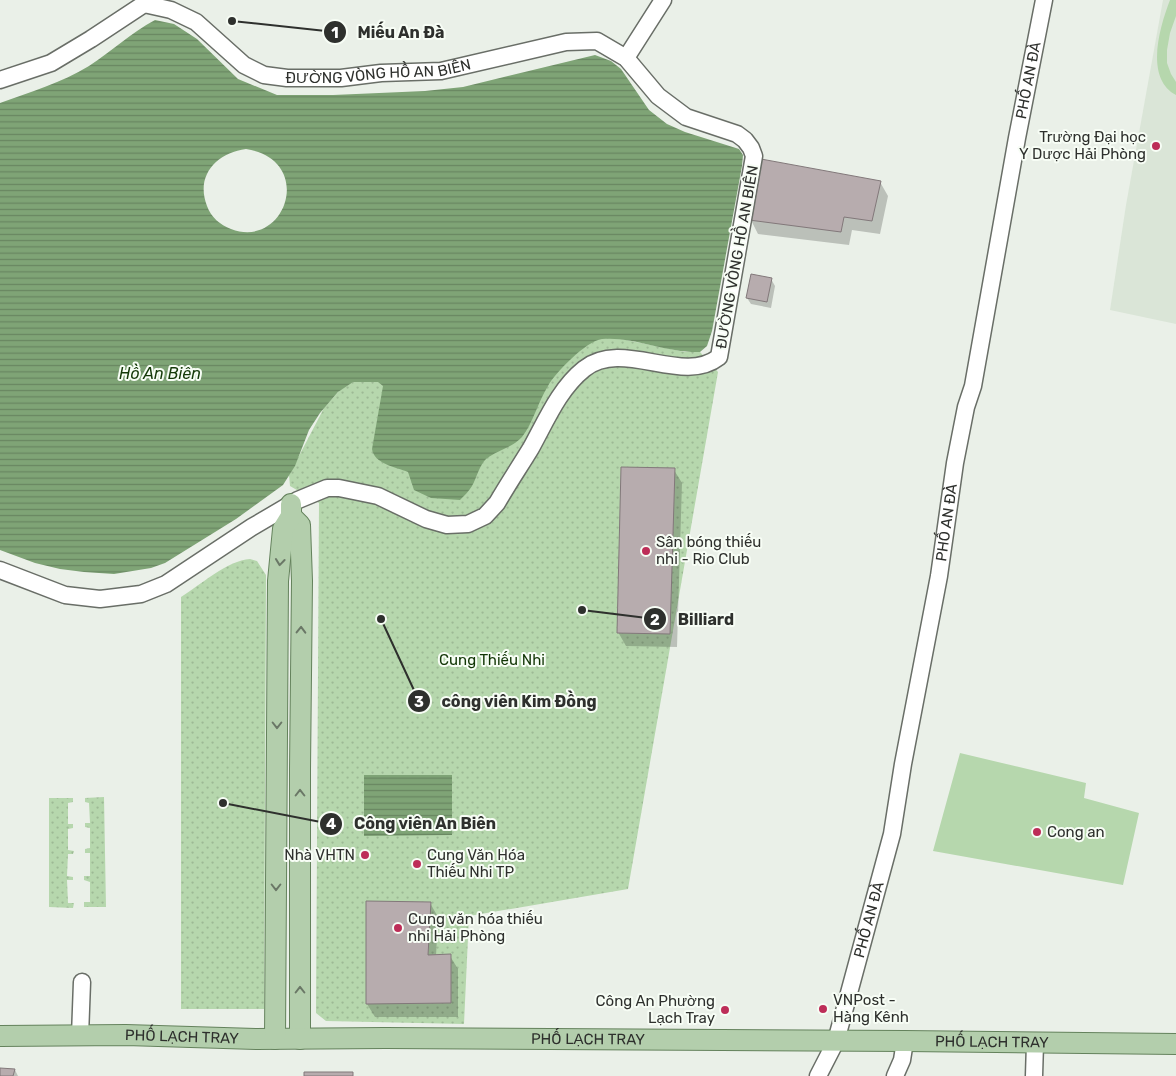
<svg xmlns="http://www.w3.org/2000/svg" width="1176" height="1076" viewBox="0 0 1176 1076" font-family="Rubik,sans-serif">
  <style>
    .built { fill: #dae5d7 }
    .park { fill: url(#park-dots) }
    .garden { fill: #b6d7ad }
    .water { fill: url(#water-rules); fill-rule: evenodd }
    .shadow { fill: #0003 }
    .building { fill: #b7acae; stroke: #82787a }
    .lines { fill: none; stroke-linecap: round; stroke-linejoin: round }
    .minor-casing { stroke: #696e67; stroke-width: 19 }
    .major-casing { stroke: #64825c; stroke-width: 22 }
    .minor { stroke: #fff; stroke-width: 16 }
    .major { stroke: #b3ceac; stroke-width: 20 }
    .oneway { stroke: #6a7766 }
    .poi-dot { fill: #bd2d58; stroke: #f7fdf5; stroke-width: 2 }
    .labels { text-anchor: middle; stroke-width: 4; stroke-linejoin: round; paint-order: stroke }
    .street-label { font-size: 15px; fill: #2e302d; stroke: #f7fdf5 }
    .poi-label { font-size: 15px; fill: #2e302d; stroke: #f7fdf5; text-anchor: start }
    .park-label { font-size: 15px; fill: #123606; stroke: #f7fdf5 }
    .water-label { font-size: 16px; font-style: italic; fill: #143908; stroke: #f7fdf5 }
    .leader { fill: none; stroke: #2e302d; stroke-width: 2 }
    .callout-dot { fill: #2e302d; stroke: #f7fdf5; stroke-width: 2 }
    .mark-label { font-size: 15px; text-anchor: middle; font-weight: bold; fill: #fff }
    .callout-label { font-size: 16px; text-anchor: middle; font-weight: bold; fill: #2e302d; stroke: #f7fdf5; stroke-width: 4; stroke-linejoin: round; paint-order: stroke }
  </style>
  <defs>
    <pattern id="park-dots" width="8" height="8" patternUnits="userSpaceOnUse" patternTransform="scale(1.25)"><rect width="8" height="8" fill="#b6d7ad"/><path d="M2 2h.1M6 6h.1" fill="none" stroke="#9db995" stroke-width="1.8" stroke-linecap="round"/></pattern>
    <pattern id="water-rules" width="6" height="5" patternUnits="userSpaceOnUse" patternTransform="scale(1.25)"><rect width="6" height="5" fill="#7fa476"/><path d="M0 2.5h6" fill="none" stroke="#688661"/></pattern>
  </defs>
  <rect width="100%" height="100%" fill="#eaf0e8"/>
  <path class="built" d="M1163,0H1176V324L1110,310L1126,205Z"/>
  <path class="park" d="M597,334L685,352H700L718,372L628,889L469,916L464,1024L326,1021L316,1013L319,503L290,486L289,475L324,408L356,372L539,380Z
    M250,559L257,561L266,575L264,1009H181V597C199,586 228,560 250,559Z
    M104,797L106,907H84V902H90V882L84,880V876H90V853H85V849L90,848V828L85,827V823H90L89,803L85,802V798Z
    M49,798H73V802L68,803V824H73V828L68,829V850L74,851L73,854H68L67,876L73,877V880H67L68,903H74L73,908L49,907Z"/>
  <path class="garden" d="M1170,0H1176V16L1170,33L1167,50V63L1171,74L1176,82V95C1144,78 1160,26 1170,0Z
    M960,753L1086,783L1084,798L1139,813L1123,885L933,851Z"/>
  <path class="water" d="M155,20L174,24L197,39L238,79L277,95H333L425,91L463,87L595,55L611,61L621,69L649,110L667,124L685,132L739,149L743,155L742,166L712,331L707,346L700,352C667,353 632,336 602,339C586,341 555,373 548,386C538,402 533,423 522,437C512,448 497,450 486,459C479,466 477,477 472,486C469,491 464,496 460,500L431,498L414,490L408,472C396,467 374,464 372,449L383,386L378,382H353L338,392L320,413L309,430L295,466L283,485L236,519L165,563L151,568L114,574L84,572L60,569L35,563L0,550V103C30,92 61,83 89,66C112,51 131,33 155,20ZM246,149C316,160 286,250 231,229C220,225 211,217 207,206C195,175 217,153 246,149Z
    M364,775H452V835L364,836Z"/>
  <path class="shadow" d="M880,182L888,196L880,234L852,230L849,245L758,234L751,220Z
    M771,279L775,286L771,308L751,304L747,298Z
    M674,470L682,483L677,647L626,646L618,632Z
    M430,903L438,917L436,956H450L458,969V1017H375L367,1004Z
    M0,1069L15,1070L18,1076H0Z"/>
  <path class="building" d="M761,159L881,181L872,221L844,217L841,232L749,220Z
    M751,274L772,278L767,302L746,298Z
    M621,467L675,468L670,634L617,633Z
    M366,901L431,902L428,955L451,954V1003L366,1004Z
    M0,1068L15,1069L13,1076H0Z
    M304,1072H353V1076H304Z"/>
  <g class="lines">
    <defs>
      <g id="minor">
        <path d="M626,58L663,0"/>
        <path id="s1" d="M0,80L51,63L91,39L144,4L171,10L196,22L244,65L264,75L287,78H341L381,73L441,71L566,42L597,41L626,58L658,96L686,117L737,134L745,140L751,148L754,156L719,357C682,386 623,338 584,369C559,389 546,421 531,448C520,466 508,484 497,503L485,516L468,524L447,525L426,519L378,496L339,488H327L298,500L252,527L166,584L141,594L100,599L65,595L0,570"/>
        <path d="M80,1036L82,982"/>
        <path id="s2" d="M818,1076L836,1041L892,834L903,764L939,576L955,463L966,407L973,386L1017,138L1044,0"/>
        <path d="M895,1076L902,1060L905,1041"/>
        <path d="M1034,1076L1035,1043"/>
      </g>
      <g id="major">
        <path d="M291,516L300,525L302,581L300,769V1039"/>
        <path id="s3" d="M0,1036L126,1035L256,1039L385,1038L905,1041L1176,1044"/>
        <path d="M275,1039L278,581L283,529L291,516V504"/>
      </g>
    </defs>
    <use href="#minor" class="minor-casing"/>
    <use href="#major" class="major-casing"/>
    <use href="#minor" class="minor"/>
    <use href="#major" class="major"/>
  </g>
  <defs><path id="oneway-chevron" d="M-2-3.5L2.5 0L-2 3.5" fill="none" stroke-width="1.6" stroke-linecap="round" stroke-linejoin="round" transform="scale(1.25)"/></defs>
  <g class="oneway">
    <use href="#oneway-chevron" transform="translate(280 562) rotate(96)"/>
    <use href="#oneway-chevron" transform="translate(301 630) rotate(-89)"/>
    <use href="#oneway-chevron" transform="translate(277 725) rotate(90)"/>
    <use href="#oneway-chevron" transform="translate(300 793) rotate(-90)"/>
    <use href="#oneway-chevron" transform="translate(276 887) rotate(90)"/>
    <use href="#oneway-chevron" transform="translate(300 990) rotate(-90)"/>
  </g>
  <g class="poi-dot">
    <circle cx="1156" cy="146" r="5"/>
    <circle cx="646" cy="551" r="5"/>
    <circle cx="1037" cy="832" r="5"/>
    <circle cx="365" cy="855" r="5"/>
    <circle cx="417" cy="864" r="5"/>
    <circle cx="398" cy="928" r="5"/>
    <circle cx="823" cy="1009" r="5"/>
    <circle cx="725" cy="1010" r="5"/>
  </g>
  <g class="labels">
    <g class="street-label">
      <text dy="5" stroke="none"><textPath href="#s1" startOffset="421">ĐƯỜNG VÒNG HỒ AN BIÊN</textPath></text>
      <text dy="5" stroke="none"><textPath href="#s2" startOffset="1020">PHỐ AN ĐÀ</textPath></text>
      <text transform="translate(737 257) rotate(-80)" y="5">ĐƯỜNG VÒNG HỒ AN BIÊN</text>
      <text dy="5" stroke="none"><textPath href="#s2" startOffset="570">PHỐ AN ĐÀ</textPath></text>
      <text dy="5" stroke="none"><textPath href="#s2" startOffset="165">PHỐ AN ĐÀ</textPath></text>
      <text dy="5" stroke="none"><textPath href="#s3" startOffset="182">PHỐ LẠCH TRAY</textPath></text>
      <text dy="5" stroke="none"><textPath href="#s3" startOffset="588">PHỐ LẠCH TRAY</textPath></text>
      <text dy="5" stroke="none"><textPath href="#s3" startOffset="992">PHỐ LẠCH TRAY</textPath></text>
    </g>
    <g class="poi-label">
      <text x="1146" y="142" text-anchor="end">Trường Đại học<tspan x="1146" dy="17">Y Dược Hải Phòng</tspan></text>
      <text x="656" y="547">Sân bóng thiếu<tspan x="656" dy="17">nhi - Rio Club</tspan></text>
      <text x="1047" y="837">Cong an</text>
      <text x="355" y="860" text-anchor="end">Nhà VHTN</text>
      <text x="427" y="860">Cung Văn Hóa<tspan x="427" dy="17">Thiếu Nhi TP</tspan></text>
      <text x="408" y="924">Cung văn hóa thiếu<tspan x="408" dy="17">nhi Hải Phòng</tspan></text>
      <text x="833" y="1005">VNPost -<tspan x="833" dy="17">Hàng Kênh</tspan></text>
      <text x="715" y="1006" text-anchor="end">Công An Phường<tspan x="715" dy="17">Lạch Tray</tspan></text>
    </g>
    <g class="park-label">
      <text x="492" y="665">Cung Thiếu Nhi</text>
    </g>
    <g class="water-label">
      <text x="160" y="379">Hồ An Biên</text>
    </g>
  </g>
  <path class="leader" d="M232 21L335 32M582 610L655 619M381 619L419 701M223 803L331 824"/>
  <g class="callout-dot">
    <circle cx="232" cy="21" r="5"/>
    <circle cx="582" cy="610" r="5"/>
    <circle cx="381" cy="619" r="5"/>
    <circle cx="223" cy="803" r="5"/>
    <circle cx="335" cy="32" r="12"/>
    <circle cx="655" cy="619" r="12"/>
    <circle cx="419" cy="701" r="12"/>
    <circle cx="331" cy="824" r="12"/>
  </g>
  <g class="mark-label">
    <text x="335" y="38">1</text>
    <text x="655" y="625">2</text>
    <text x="419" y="707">3</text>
    <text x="331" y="829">4</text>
  </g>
  <g class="callout-label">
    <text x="401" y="38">Miếu An Đà</text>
    <text x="706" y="625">Billiard</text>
    <text x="519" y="707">công viên Kim Đồng</text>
    <text x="425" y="829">Công viên An Biên</text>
  </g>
</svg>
